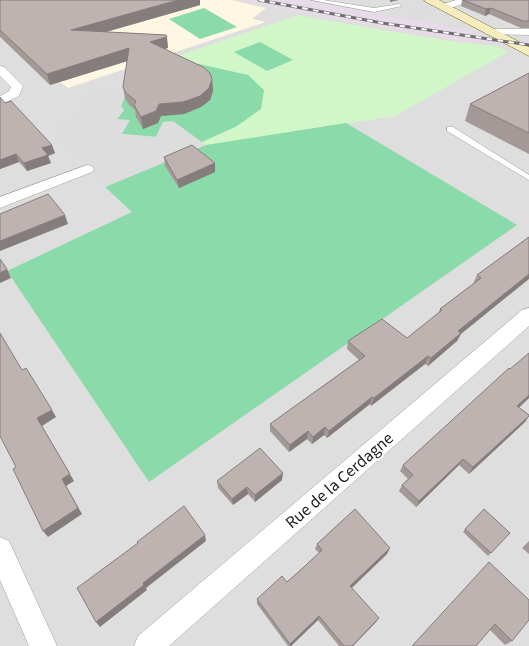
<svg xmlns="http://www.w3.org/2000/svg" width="529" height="646" viewBox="0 0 529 646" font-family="'Source Sans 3',sans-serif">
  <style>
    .residential { fill: #dfdede }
    .industrial { fill: #e8dbe9 }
    .education { fill: #fdf7e4 }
    .park { fill: #d1f7c9 }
    .pitch { fill: #8bdaa9 }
    .parking { fill: #ddd }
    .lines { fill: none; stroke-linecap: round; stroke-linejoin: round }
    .lane-casing { stroke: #9e9e9e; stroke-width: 1 }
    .street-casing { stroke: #9e9e9e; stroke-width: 1 }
    .secondary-casing { stroke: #74660c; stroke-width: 1 }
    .lane { fill: #fff; fill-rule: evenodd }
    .street { fill: #fff; fill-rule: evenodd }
    .secondary { fill: #f6ecc0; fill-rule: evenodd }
    .rail-casing { stroke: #6f6f6f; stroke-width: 3 }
    .rail { stroke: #fff; stroke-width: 2; stroke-dasharray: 5.5; stroke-linecap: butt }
    .wall { fill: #a39a98 }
    .shaded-wall { fill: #857d7c }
    .building { fill: #beb3b1; stroke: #857d7c }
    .labels { text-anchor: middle; stroke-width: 4; stroke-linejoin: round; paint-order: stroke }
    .near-street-label { font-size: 17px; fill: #212121; stroke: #fff }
  </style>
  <rect width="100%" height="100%" fill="#f1ece8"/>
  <path class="residential" d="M0,0H529V646H0Z"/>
  <path class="industrial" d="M241,0H306L475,32L484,37L528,42L522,39H529V47L455,40L326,18Z"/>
  <path class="education" d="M29,0H232L266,8L252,19L266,22L68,88L60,82L53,84L40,75L0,37V30Z"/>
  <path class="park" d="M298,15L382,30L458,42L497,46L508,52L395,116L206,145L202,142L237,126L248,75L199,64L144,70L145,67Z"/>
  <path class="pitch" d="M204,8L237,27L200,39L169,19Z
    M260,42L293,60L267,71L234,52Z
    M199,64L248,75L264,90L261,109L237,126L202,142L163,122L156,137L122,134L117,119L124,110L121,107L126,92L144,70Z
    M346,123L517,225L149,482L7,271L132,212L105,187L206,145Z"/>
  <path class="parking" d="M424,6L435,10L410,20L400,15Z
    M104,86L130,87L126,92L121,107L124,110L117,119L130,120L122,134L156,137L163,122L173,121L206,145L105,187L49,131L60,127L55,122L83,111L82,105L88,87Z"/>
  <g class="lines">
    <defs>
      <path id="lane" d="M311,0H323L374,8L399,4L402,6L374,12Z
        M447,127H453L529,175V180L447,131Z"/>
      <path id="street" d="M456,0H471L469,2L444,10L439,7L440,5Z
        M490,29H529V35L486,34L485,32Z
        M0,66L4,67L23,86L19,96L0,105V96L9,91L11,87L0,76Z
        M87,165L92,166L94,169L92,172L0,208V197Z
        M529,308V326L169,646H134L138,636L522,310Z
        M0,537L9,541L57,646H29L0,580Z"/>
      <path id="secondary" d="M424,0H439L529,47V56L426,2Z"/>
    </defs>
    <use href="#lane" class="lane-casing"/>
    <use href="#street" class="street-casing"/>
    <use href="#secondary" class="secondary-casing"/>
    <use href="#lane" class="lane"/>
    <use href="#street" class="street"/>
    <use href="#secondary" class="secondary"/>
    <defs>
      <path id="rail" d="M259,0L382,23L529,45"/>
    </defs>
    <use href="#rail" class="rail-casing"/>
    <use href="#rail" class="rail"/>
  </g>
  <path class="wall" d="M0,0L200,5L106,32L166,35L168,48L164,49L212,79L213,91L210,100L201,107L184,114L161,116L158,123L143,129L136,117L135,110L129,105L125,98L123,87L127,61L50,85L0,37Z
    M462,0H529V28H521L489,14L485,16L461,6Z
    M529,73V154L465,121L470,104Z
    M5,103L55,153L48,156L51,163L27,171L19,162L0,169Z
    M164,157L215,163V172L179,188L165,166Z
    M529,237L461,334L457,341L428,366L425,364L371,406L370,404L327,438L324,435L312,444L307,439L289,452L270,431V424L359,360L347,349L348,341L407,338L438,314L440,309L473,284L477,275Z
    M529,353V398L519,408L529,416L525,422L469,474L459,465L416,507L399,491L402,485L408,479L400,471L403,465Z
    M282,480L255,502L248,494L233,505L218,488L217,481Z
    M465,529L510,533L488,556L463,532Z
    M529,541V554L522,548Z
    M317,544L387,554L352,588L376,622L353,646H339L318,620L291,646H288L257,604V599L287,582L319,553L315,549Z
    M483,567L512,641L505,645L490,630Z"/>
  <path class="shaded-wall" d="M178,0H200V5L74,41L71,30Z
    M390,0H399L390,2Z
    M491,8L489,14L485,16L486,9Z
    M167,37L168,48L151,53L150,42Z
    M129,48L131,60L50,85L47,74Z
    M212,79L213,91L210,100L201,107L184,114L161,116L158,123L143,129L141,117L159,104Z
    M52,145L55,153L48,156L51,163L27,171L24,163L42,148Z
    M16,154L19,162L0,169V160Z
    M215,163V172L179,188L177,180Z
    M65,215L68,224L0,251V241Z
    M7,269L11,278L0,283V273Z
    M529,274V279L461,334L457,341L428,366L431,358L458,331Z
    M428,356L425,364L371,406L374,398Z
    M529,395V398L512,413L517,406Z
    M372,397L370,404L327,438L329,431Z
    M52,410L56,417L42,426L74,481L66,486L82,514L48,537L43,531L62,479L37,418Z
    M529,416L525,422L469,474L473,467Z
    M325,427L324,435L312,444L313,437Z
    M308,431L307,439L289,452L290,445Z
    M463,459L459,465L416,507L419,501Z
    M283,473L282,480L255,502V495Z
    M247,487L248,494L233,505L232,499Z
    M205,535L206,541L146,588L147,590L100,627L96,622L143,583Z
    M390,548L387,554L348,591L350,586Z
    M319,616L318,620L291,646H290V644Z
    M379,618L376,622L353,646H352Z"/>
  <path class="building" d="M0,0H178L71,30L166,35L167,37L150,42L203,67L210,73L212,79L209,88L200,96L183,102L159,104L156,111L141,117L134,105L136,101L126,93L123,87L129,48L47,74L0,30Z
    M463,0H529V21H523L491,8L486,9Z
    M529,73V133L470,104Z
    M0,97L5,103L11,101L52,145L42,148L48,155L24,163L16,154L0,160Z
    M192,145L215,163L177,180L164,157Z
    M48,194L65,215L0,241V214Z
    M529,237V274L458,331L461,333L431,358L428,356L374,398L372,397L329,431L325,427L313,437L308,431L290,445L270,424L365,356L348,341L382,319L407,338L442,310L440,309L481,278L477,275Z
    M0,259L7,269L0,273Z
    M0,333L22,370L26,368L52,410L37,418L70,474L62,479L78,508L43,531L13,469L16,467L0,436Z
    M529,353V395L517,406L529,415V416L473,467L463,459L419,501L402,485L413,475L403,465L509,368L510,369Z
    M260,448L283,473L255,495L247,487L232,499L217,481Z
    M184,506L205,535L143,583L144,585L96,622L77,588L138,543L137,542Z
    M355,509L390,548L350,586L379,618L352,646H344L319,616L290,644L257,599L282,576L287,582L305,566L322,550L317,544Z
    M484,509L510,533L491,553L465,529Z
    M489,562L529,600V620L512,641L495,624L476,646H412Z"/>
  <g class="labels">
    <g class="near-street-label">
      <text transform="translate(339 480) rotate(-41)" y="6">Rue de la Cerdagne</text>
    </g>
  </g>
</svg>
